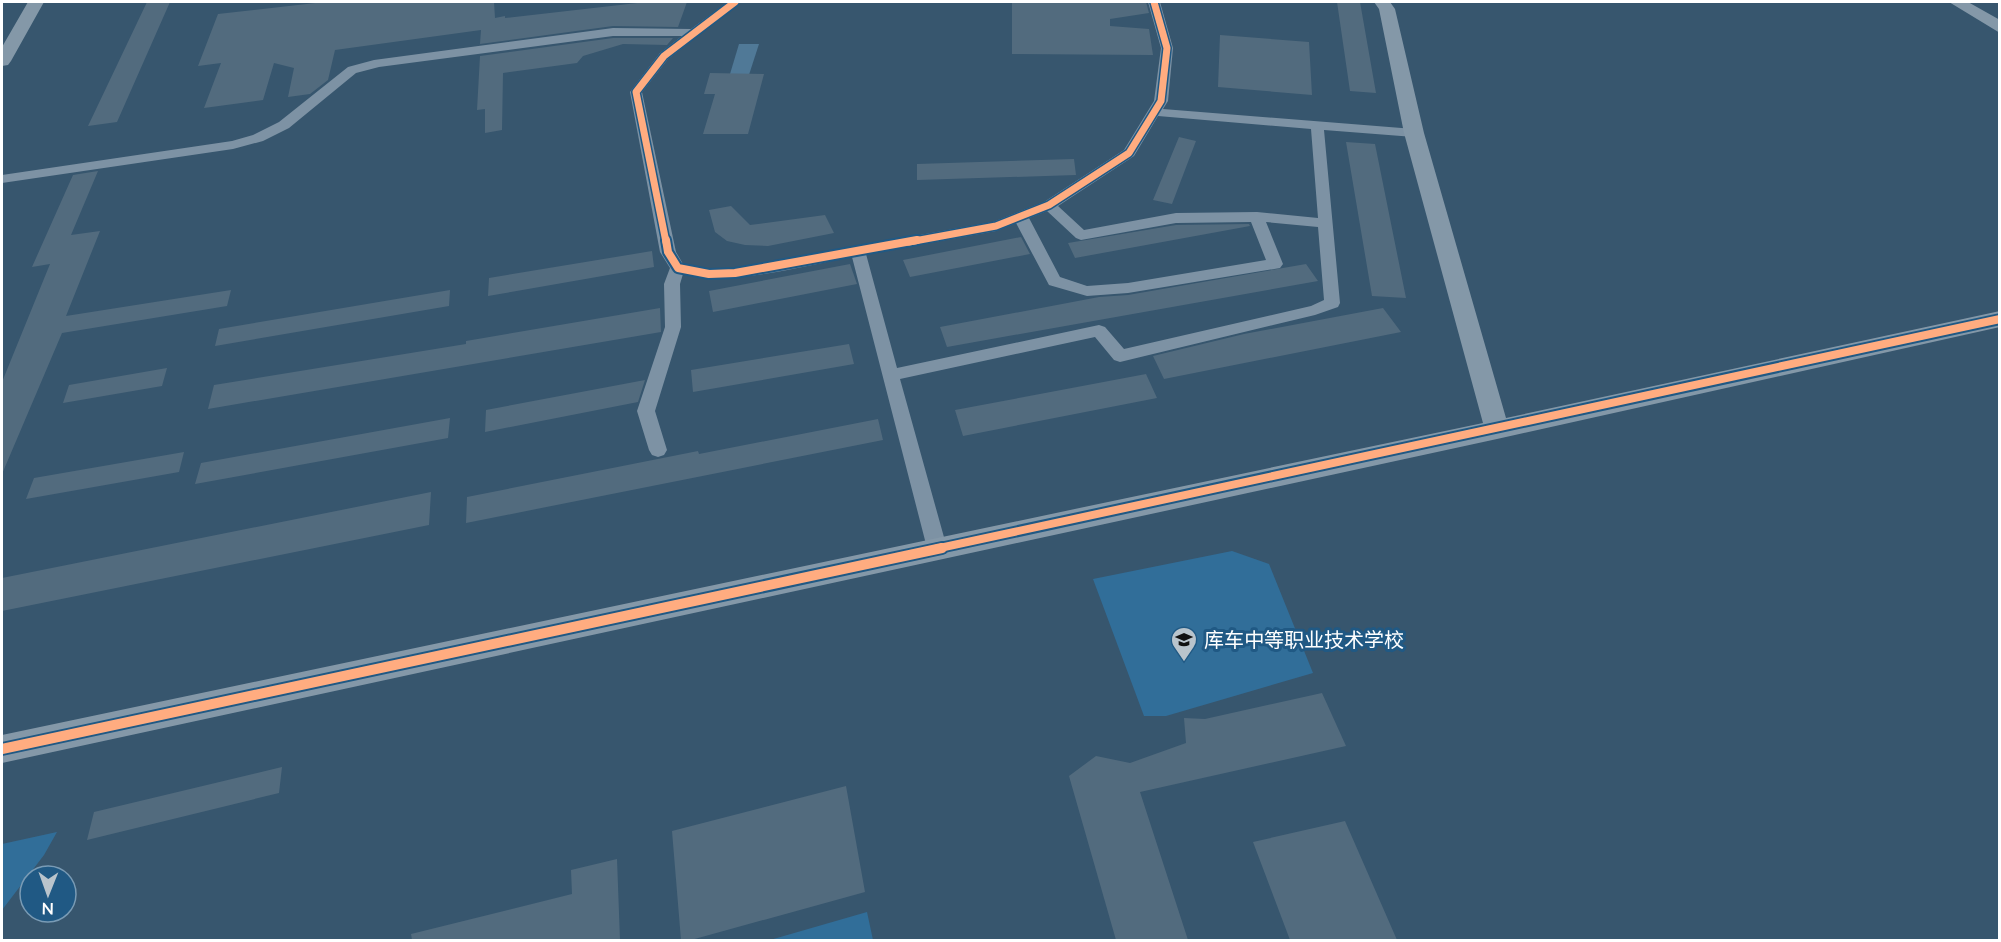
<svg xmlns="http://www.w3.org/2000/svg" width="2001" height="942" viewBox="0 0 2001 942" font-family="Lato,'Noto Sans SC',sans-serif">
  <style>
    .green { fill: #316e99 }
    .water { fill: #507997 }
    .building { fill: #526b7e }
    .lines { fill: none; stroke-linecap: round; stroke-linejoin: round }
    .street { fill: #7d92a4; fill-rule: evenodd }
    .secondary { fill: #8498a8; fill-rule: evenodd }
    .cycleway-far2-casing { stroke: #205984; stroke-width: 10 }
    .cycleway-far1-casing { stroke: #205984; stroke-width: 12 }
    .cycleway-casing { stroke: #205984; stroke-width: 14 }
    .cycleway-far2 { stroke: #ffac80; stroke-width: 7 }
    .cycleway-far1 { stroke: #ffac80; stroke-width: 8 }
    .cycleway { stroke: #ffac80; stroke-width: 10 }
    .labels { text-anchor: middle; stroke-width: 6; stroke-linejoin: round; paint-order: stroke }
    .poi-label { font-size: 20px; fill: #fff; stroke: #205984; text-anchor: start }
  </style>
  <rect width="100%" height="100%" fill="#37566e"/>
  <path class="green" d="M1232,551L1269,564L1313,673L1166,716H1144L1093,579Z
    M57,832L44,855L2,910V844Z
    M867,912L873,940H770Z"/>
  <path class="water" d="M739,44H759L746,84H727Z"/>
  <path class="building" d="M147,2H170L117,122L88,126Z
    M324,2H494L495,18L505,16V18L646,2H687L678,27L613,26L480,44L481,30L335,50L328,80L310,94L288,97L294,68L274,63L263,100L204,108L221,63L198,66L218,14Z
    M1012,2H1146L1149,13L1110,19V26L1149,29L1153,55L1012,54Z
    M1337,2H1360L1376,93L1350,91Z
    M1220,35L1309,42L1312,95L1218,87Z
    M613,38H673L667,45L623,44L583,56L577,63L503,73L502,130L485,133V109L477,110L480,56Z
    M710,73L764,74L748,134H703L715,94H704Z
    M1179,137L1196,141L1172,204L1153,200Z
    M1346,142L1375,144L1406,298L1372,296Z
    M1074,159L1076,175L917,180V164Z
    M98,171L71,235L100,231L66,316L231,290L227,306L62,333L2,474V382L50,264L32,267L73,175Z
    M731,206L750,225L825,215L834,233L768,246L745,245L727,241L715,232L709,210Z
    M1249,224L1250,226L1075,258L1068,243L1176,225Z
    M1021,237L1030,254L910,277L903,260Z
    M652,251L654,267L488,296L489,278Z
    M850,264L857,284L713,312L709,291Z
    M1306,264L1318,281L947,347L940,327L1099,297L1128,295Z
    M450,290L449,306L215,346L219,329Z
    M660,308L661,332L208,409L214,385L466,344V341Z
    M1383,308L1401,332L1164,379L1153,356L1244,334Z
    M849,344L854,364L693,392L691,370Z
    M167,368L162,386L63,403L69,385Z
    M1146,374L1157,398L963,436L955,410Z
    M645,380L638,402L485,432L486,410Z
    M450,418L448,438L195,484L201,463Z
    M878,419L883,440L466,523L467,497L698,451L699,454Z
    M184,452L179,472L26,499L34,478Z
    M431,492L429,525L2,611V578Z
    M1322,693L1346,746L1140,792L1188,940H1116L1069,776L1096,756L1130,763L1186,743L1184,718L1205,719Z
    M282,767L279,793L87,840L94,812Z
    M846,786L865,892L691,940H681L672,831Z
    M1345,821L1397,940H1290L1253,842Z
    M617,859L620,940H412L411,934L572,894L571,870Z"/>
  <g class="lines">
    <path class="street" d="M728,2H741L668,59L642,92L676,252L683,264L709,269L735,268L993,222L1044,202L1124,150L1154,101L1161,48L1148,2H1160L1173,48L1168,101L1163,109L1414,129L1421,133L1414,137L1324,130L1340,303L1338,307L1315,315L1120,362L1114,360L1095,337L900,379L947,548L944,554L937,556L930,554L927,548L852,257C797,267 739,285 683,274L680,284L681,327L655,411L667,450L664,455L658,457L652,455L649,450L637,411L665,327L664,284L670,268L660,252L630,92L660,53L682,36H613L379,67L356,73L289,128L263,141L233,149L2,183V175L232,141L253,135L279,122L348,67L374,60L613,28L691,29ZM1158,116L1311,129L1318,218L1257,212L1176,213L1084,230L1058,206L1134,156ZM1047,211L1076,238L1081,240L1176,223L1251,222L1266,260L1128,283L1087,286L1060,277L1029,218ZM1266,222L1318,227L1324,300L1311,306L1124,349L1105,327L1099,325L897,368L866,254L996,231L1016,223L1049,285L1087,296L1128,293L1280,268L1283,264Z"/>
    <path class="secondary" d="M28,2H44L11,61L8,65L2,66V47Z
      M1374,2H1390L1395,9L1424,133L1506,418L2000,311V327L1497,439L2,763V735L1483,423L1404,133L1379,9Z
      M1949,2H1968L2000,20V33Z"/>
    <defs>
      <path id="cycleway-far2" d="M666,242L636,92L664,56L735,2
        M909,242L996,226L1049,205L1129,153L1161,101L1167,48L1154,2"/>
      <path id="cycleway-far1" d="M666,240L668,252L678,268L709,274L735,273L917,240
        M935,549L2000,319"/>
      <path id="cycleway" d="M2,749L942,548"/>
    </defs>
    <use href="#cycleway-far2" class="cycleway-far2-casing"/>
    <use href="#cycleway-far1" class="cycleway-far1-casing"/>
    <use href="#cycleway" class="cycleway-casing"/>
    <use href="#cycleway-far2" class="cycleway-far2"/>
    <use href="#cycleway-far1" class="cycleway-far1"/>
    <use href="#cycleway" class="cycleway"/>
  </g>
  <defs>
    <symbol id="school-pin" viewBox="-11 -11 22 30"><path d="M0 17L-7.5 6A9.5 9.5 0 1 1 7.5 6Z" fill="#b9c4cc" stroke="#205984"/><path d="M0-5L7-2L0 1L-7-2ZM-4 1L0 2.5L4 1V4Q0 6-4 4Z" fill="#111"/></symbol>
  </defs>
  <g fill-rule="evenodd">
    <use href="#school-pin" x="1169" y="625" width="30" height="40"/>
  </g>
  <g class="labels">
    <g class="poi-label">
      <text x="1204" y="647">库车中等职业技术学校</text>
    </g>
  </g>
  <rect width="2001" height="942" fill="none" stroke="#ffffff" stroke-width="6"/>
  <g transform="translate(48 894) rotate(181)"><circle r="28" fill="#205984" stroke="#799bb5" stroke-width="1.5"/>
  <path d="M0-4.5L10 22L0 15L-10 22Z" fill="#b9c4cc"/>
  <text y="-9" font-size="16" font-weight="bold" text-anchor="middle" fill="#ffffff">N</text>
  </g>
</svg>
